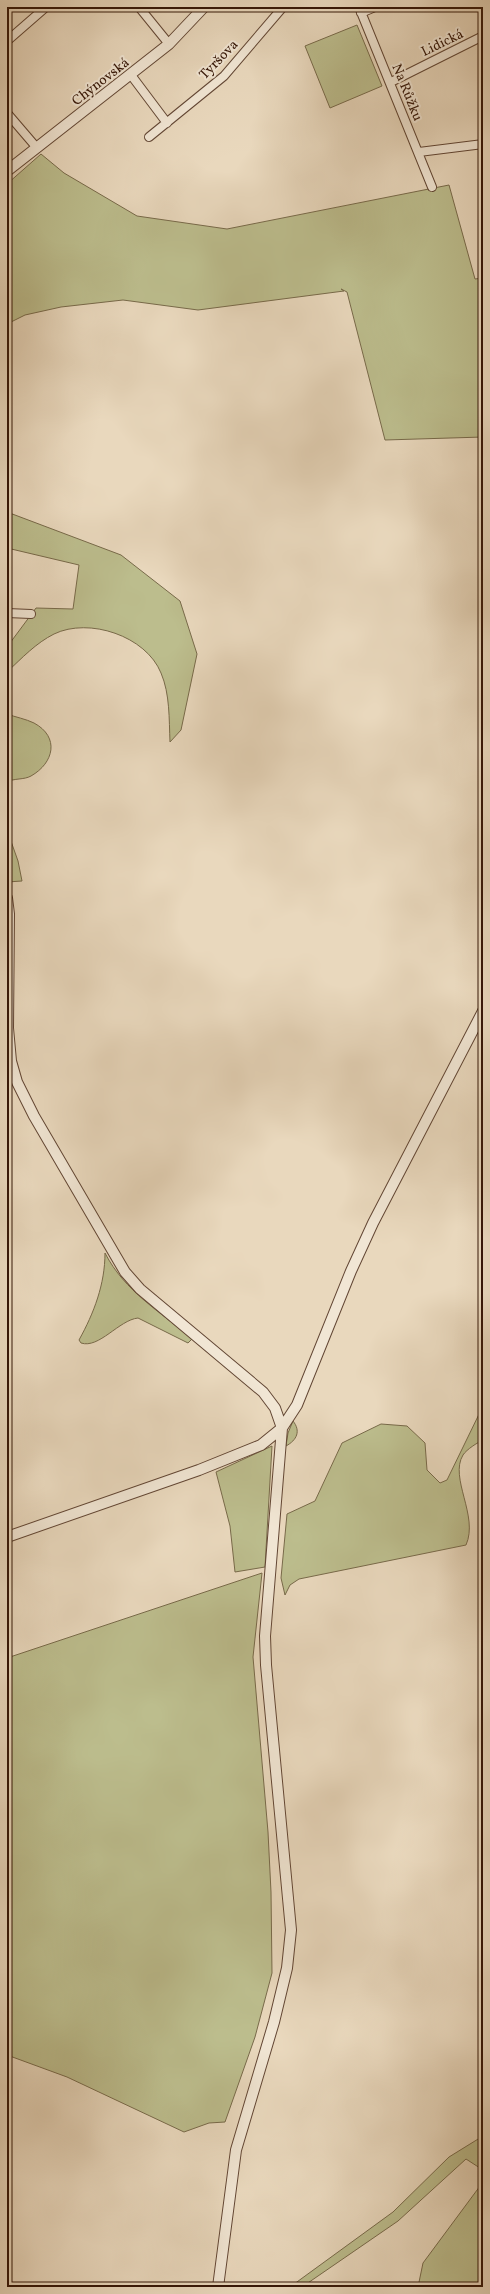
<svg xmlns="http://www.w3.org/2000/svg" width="490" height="2294" viewBox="0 0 490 2294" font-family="Vollkorn,serif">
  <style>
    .green { fill: #bcbd8d; stroke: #786a4a }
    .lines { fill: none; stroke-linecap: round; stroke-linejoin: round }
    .minor-casing { stroke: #624634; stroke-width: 10 }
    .tertiary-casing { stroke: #624634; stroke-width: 12 }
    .minor { stroke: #f1e6d4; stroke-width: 8 }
    .tertiary { stroke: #f1e6d4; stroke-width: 10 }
    .labels { text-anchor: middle; stroke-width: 4; stroke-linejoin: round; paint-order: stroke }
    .street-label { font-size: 14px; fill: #351607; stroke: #f1e6d4 }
  </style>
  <rect width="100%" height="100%" fill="#e9d8bd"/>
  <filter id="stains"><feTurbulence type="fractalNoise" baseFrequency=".005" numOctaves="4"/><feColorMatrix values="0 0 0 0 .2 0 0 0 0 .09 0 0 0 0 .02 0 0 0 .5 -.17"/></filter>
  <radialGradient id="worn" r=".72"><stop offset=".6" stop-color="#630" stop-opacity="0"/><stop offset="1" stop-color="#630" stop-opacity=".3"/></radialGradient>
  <path class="green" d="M357,25L382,86L330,108L305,46Z
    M41,154L64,173L137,216L227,229L449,185L475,279L483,278V437L385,440L347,292L341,289L344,291L198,310L123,300L61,307L25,315L7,324V184Z
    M7,512L121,555L180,601L197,654L181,730L170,742C169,719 170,694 161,673C146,636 89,617 54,634C36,643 22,658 7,672V647L36,608L73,609L79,565L7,548Z
    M7,714C15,717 26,719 34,723C60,737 54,763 31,776C24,780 14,778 7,782Z
    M7,830L18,861L22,881L7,882Z
    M105,1253C125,1292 160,1311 192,1339L188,1343L138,1318C119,1320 99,1349 81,1343L79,1340C94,1313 105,1284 105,1253Z
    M483,1406V1440C477,1443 467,1449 463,1455C449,1478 479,1516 466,1545L299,1579L290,1585L285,1595L281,1578L287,1514L315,1501L342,1443L381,1424L407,1426L425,1443L427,1470L440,1483L447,1480Z
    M293,1421C301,1431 297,1440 286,1446L288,1433Z
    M272,1446L265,1567L235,1572L230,1526L216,1472Z
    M262,1573L253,1657L268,1832L271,1892L272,1973L255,2037L225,2122L209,2123L184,2132L67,2077L7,2055V1658Z
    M483,2136V2170L466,2159L398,2221L302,2287H290L393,2212L449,2157Z
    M483,2182V2287H418L423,2263Z"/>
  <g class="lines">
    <defs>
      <path id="minor" d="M139,7L169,44
        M359,7L432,187
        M361,13L375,7
        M7,41L46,7
        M131,75L167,123
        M391,82L483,36
        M7,113L37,148
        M149,137L224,76L283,7
        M419,152L483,144
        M7,613L31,614"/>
      <path id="tertiary" d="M7,171L169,44L204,7
        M7,898L9,914L8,1028L11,1061L17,1082L34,1116L125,1272L140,1289L263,1392L275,1408L282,1428L265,1636L266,1665L291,1930L287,1968L274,2022L236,2150L218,2287
        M7,1537L199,1470L261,1445L282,1428L297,1405L351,1271L373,1223L483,1011"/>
    </defs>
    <use href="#minor" class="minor-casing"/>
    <use href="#tertiary" class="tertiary-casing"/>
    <use href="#minor" class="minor"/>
    <use href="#tertiary" class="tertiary"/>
  </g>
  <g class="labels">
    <g class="street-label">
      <text transform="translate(442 42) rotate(-26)" y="5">Lidická</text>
      <text transform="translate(218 59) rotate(-46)" y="5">Tyršova</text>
      <text transform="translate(100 81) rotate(-38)" y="5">Chýnovská</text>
      <text transform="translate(408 92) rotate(68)" y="5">Na Růžku</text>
    </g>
  </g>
  <rect width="490" height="2294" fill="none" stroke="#e9d8bd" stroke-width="24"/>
  <rect x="8" y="8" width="474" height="2278" fill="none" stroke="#351607" stroke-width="2"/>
  <rect x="12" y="12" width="466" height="2270" fill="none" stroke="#351607"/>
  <rect width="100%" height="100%" filter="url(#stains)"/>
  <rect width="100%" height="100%" fill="url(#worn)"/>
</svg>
